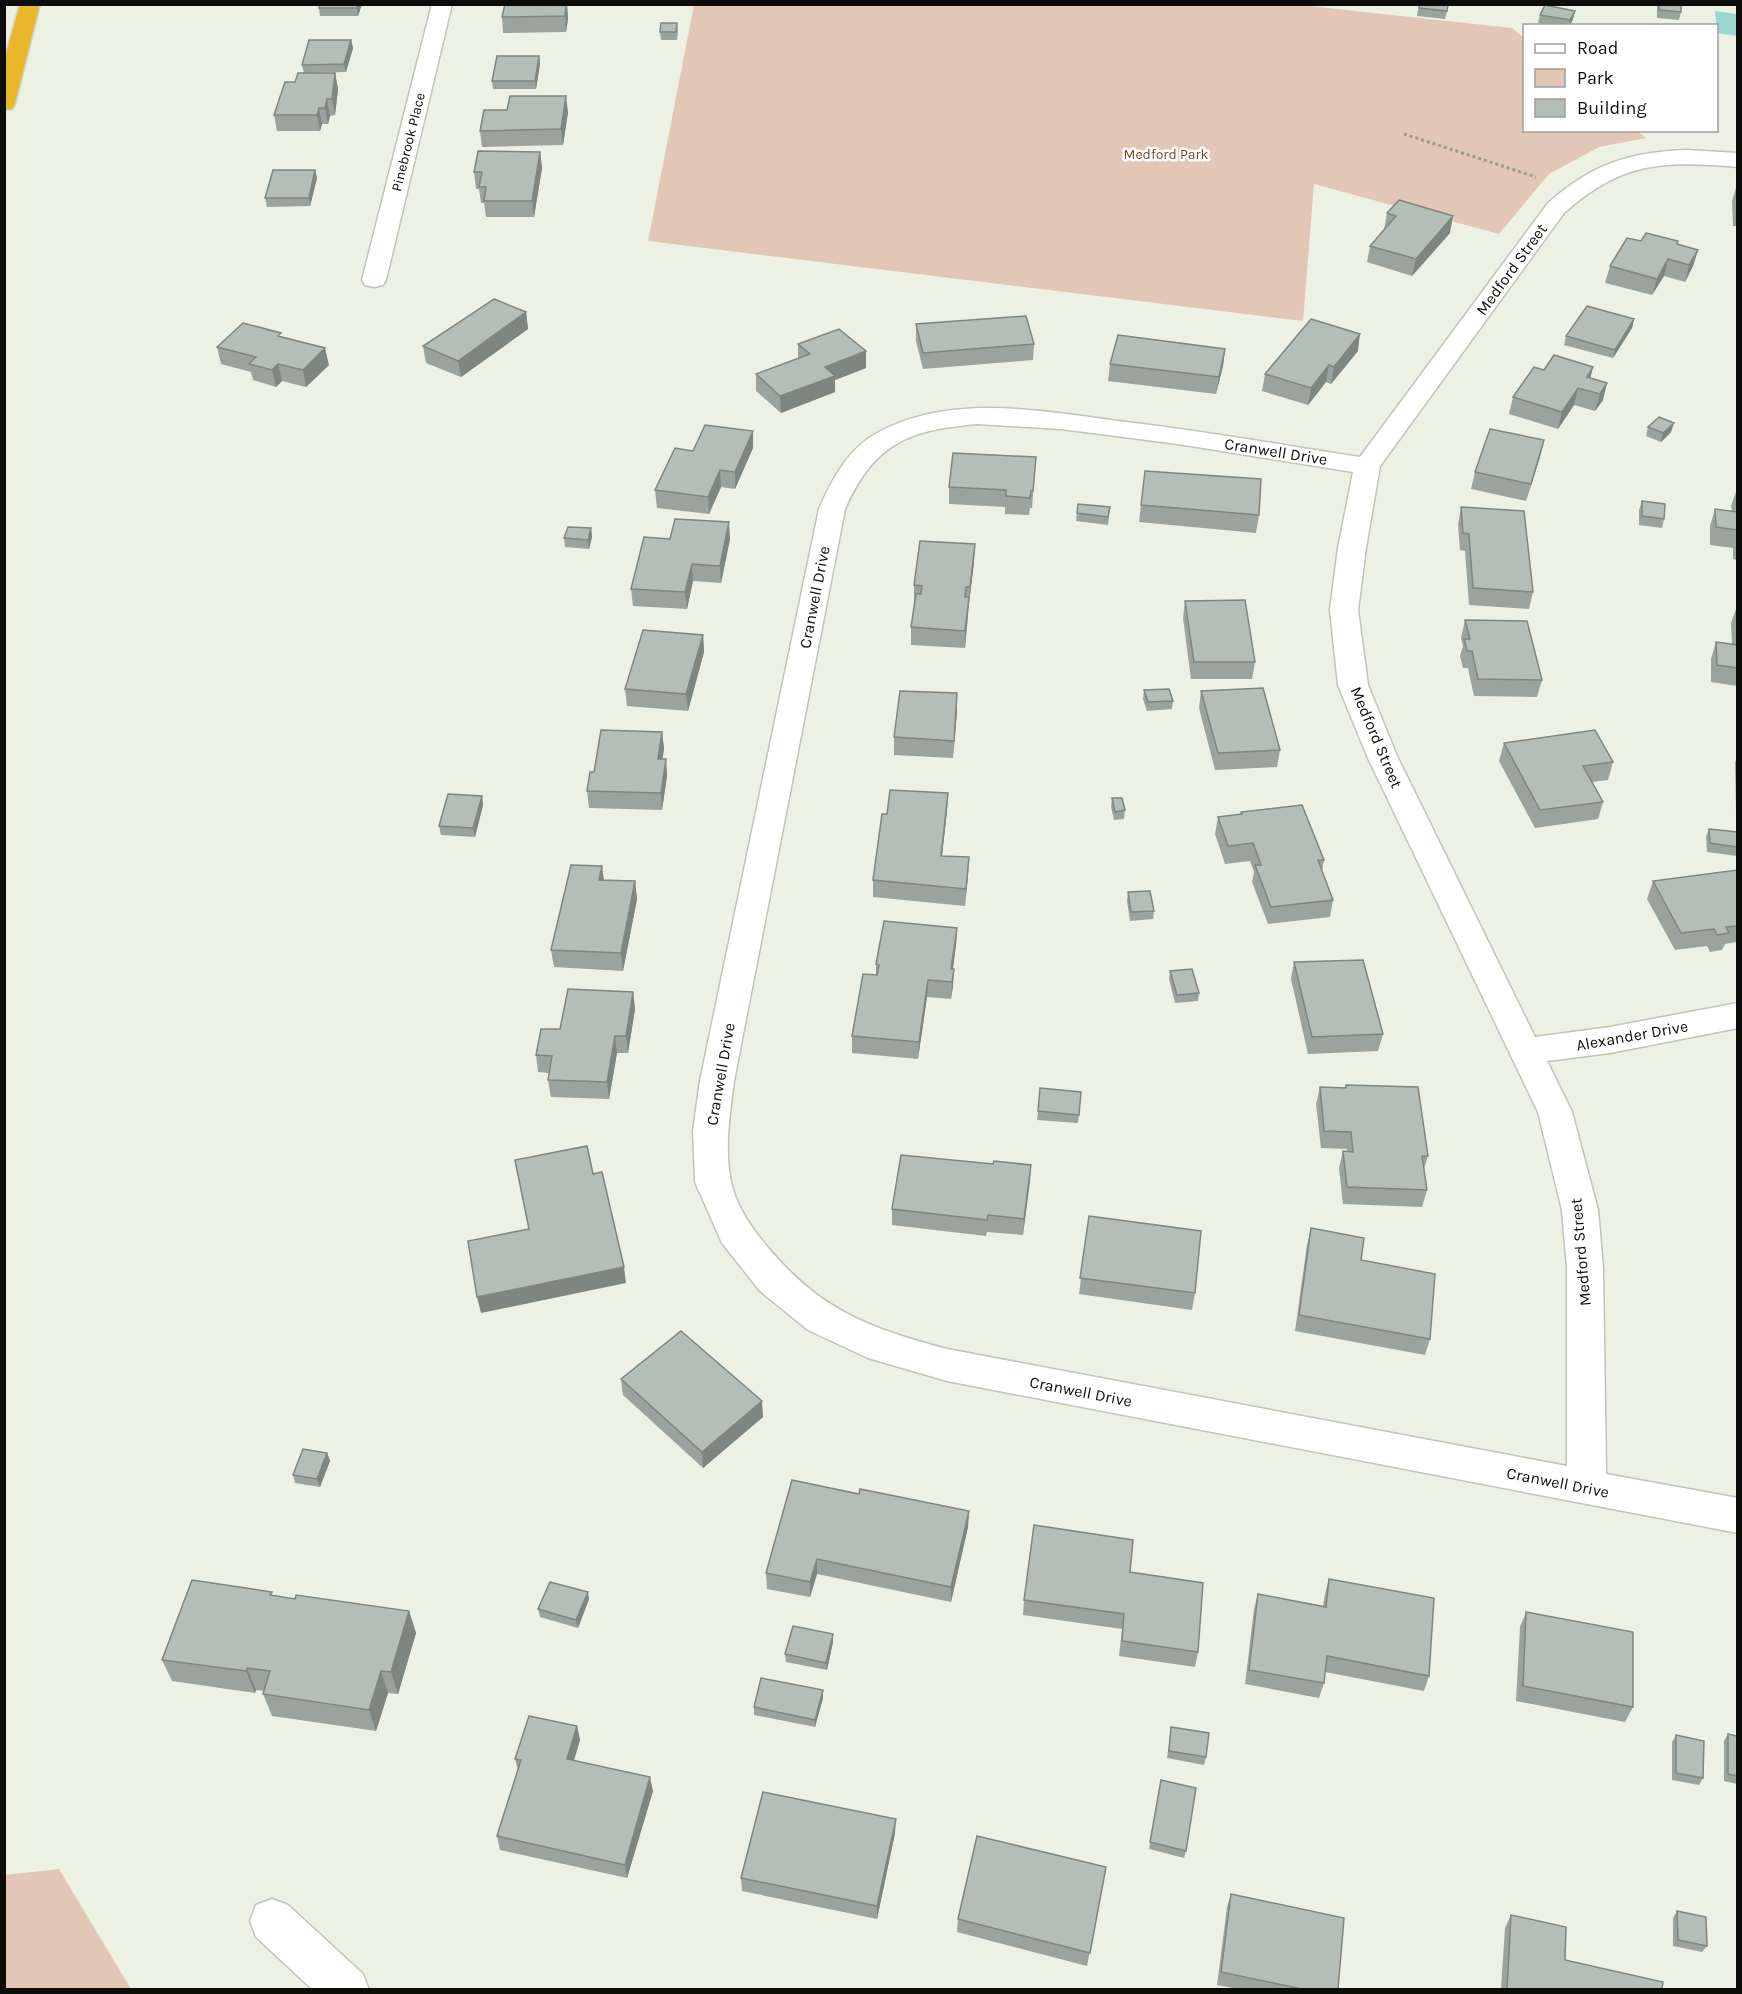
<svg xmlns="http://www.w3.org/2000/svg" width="1742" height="1994" viewBox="0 0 1742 1994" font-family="Karla,sans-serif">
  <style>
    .green { fill: #e2c7b7 }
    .water { fill: #9dd6d1 }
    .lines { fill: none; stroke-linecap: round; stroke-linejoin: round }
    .street-casing { stroke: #c0c5b8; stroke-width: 3 }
    .highway-casing { stroke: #d3d3d3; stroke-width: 3 }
    .path { stroke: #979b91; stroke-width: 3; stroke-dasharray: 3 3; stroke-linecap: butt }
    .street { fill: #fff; fill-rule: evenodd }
    .highway { fill: #e9b82a; fill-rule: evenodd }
    .wall { fill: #9aa49d }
    .shaded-wall { fill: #7d867f }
    .building { fill: #b3bfb6; stroke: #7d867f; stroke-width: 1.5 }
    .labels { text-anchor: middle; stroke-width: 5; stroke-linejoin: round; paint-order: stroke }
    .far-street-label { font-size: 14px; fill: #0c0d09; stroke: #fff }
    .far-park-label { font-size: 14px; fill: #7d4922; stroke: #fff }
    .street-label { font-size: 16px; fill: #0c0d09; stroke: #fff }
  </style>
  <rect width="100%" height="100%" fill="#ecf1e4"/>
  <path class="green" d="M1291,4L1512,28L1524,38V130L1637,131L1646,138L1599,147L1549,174L1499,234L1314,184L1303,321L648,241L694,5Z
    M59,1869L131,1989H5V1875Z"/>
  <path class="water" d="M1715,11L1737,14V36L1717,33Z"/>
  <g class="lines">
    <defs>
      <path id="street" d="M432,4H452L386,280L383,285L374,287L365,285L362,280Z
        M1686,150L1738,153V167C1662,161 1623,161 1564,213L1380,466L1366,548L1358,610L1368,685L1397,756L1535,1037L1610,1027L1738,1003V1028L1610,1053L1547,1061L1572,1112L1598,1210L1603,1268L1606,1474L1738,1498V1533L947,1381L868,1358L808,1330L760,1291L722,1243L695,1182L693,1131L700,1081L819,509C832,479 849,447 879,432C954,392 1047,412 1126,422C1204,431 1282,445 1360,457L1548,203C1591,165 1628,152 1686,150ZM978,424L1061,429L1178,444L1353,472L1338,548L1330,610L1338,685L1367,756L1538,1112L1562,1210L1567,1268V1466L947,1349C868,1328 819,1310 765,1244C751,1227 735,1204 731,1181C724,1148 730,1114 734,1081L845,509C875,442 909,430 978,424Z
        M272,1899L288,1905L363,1974L369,1990H313L256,1937L250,1921L256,1905Z"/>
      <path id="highway" d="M20,4H40L15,104L12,109L4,110V61Z"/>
    </defs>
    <use href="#street" class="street-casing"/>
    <use href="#highway" class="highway-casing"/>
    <path class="path" d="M1404,134L1536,177"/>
    <use href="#street" class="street"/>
    <use href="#highway" class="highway"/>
  </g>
  <path class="wall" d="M320,4H362L358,16H320L319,8Z
    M567,4L568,19L566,32L503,33L502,17Z
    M1419,4H1449L1445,19L1417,16Z
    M1657,4H1681V12L1679,20L1657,18Z
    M1575,11L1573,19L1570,26H1554L1538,23L1540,15Z
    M677,23L678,31L677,40H661L660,32Z
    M351,40L353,48L346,72L304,73L302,65Z
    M539,56L540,64L536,89H493L492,81Z
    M335,73L338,89L335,115L330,116L328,124H322L320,131H277L274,115L295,82Z
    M568,112L563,145L482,147L480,131Z
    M540,152L542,168L534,217H486L484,203H481L479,189H476L474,172Z
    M315,170L317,178L310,206L267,207L265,198Z
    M1737,184V226H1733L1732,201Z
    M1387,213L1450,233L1412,276L1367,262L1370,246L1384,230Z
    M1641,241H1678L1677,245L1698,250L1693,266L1685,282L1664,276L1652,295L1605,283L1610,266Z
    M526,312L528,329L461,377L426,363L423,346Z
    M1634,319L1632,328L1613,358L1564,345L1566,336Z
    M916,324L1034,344L1033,360L923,369L916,341Z
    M282,337L329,365L306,387L282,381L276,387L253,380L251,372L221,364L217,347Z
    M798,344L866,351V368L835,380V392L781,413L756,391V374L798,358Z
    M1225,349L1223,366L1216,394L1108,381L1110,364Z
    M1358,351L1331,384L1326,382L1308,405L1262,391L1265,374Z
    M1593,367L1590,378L1603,400L1595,411L1574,405L1558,429L1509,414L1513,397L1544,370Z
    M1648,427L1671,432L1661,442L1646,436Z
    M753,448L735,489L721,487L709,514L657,508L655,490Z
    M1036,457L1032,508H1030L1029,515L1005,514V507L949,504V487Z
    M1540,457L1526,501L1471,489L1475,472Z
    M1145,471L1259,515L1256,533L1139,522Z
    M1737,489V560L1733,559V548L1710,545V526L1715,509L1732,511L1731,506Z
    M1642,501L1664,519L1662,528L1639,525V510Z
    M1110,507L1108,525L1076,521L1077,513Z
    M1461,507L1533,592L1529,609L1469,605L1465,551L1460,550L1458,525Z
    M591,528L592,537L589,549L565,547L564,538Z
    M730,539L721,583L693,581L687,609L633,606L631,589Z
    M974,562L969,604L965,648L911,645V627L915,602H914V585Z
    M1185,601L1255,662L1252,679H1191L1183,618Z
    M1737,606V686L1711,682V659L1716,642L1732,644L1731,623Z
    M1465,620L1542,680L1537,697L1474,696L1468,668H1463L1460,656L1463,646L1461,638Z
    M703,635L704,652L688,711L627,706L625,689Z
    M1144,690L1173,701L1172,709L1147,711L1143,699Z
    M1201,691L1280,750L1277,767L1215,770L1199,708Z
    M957,711L953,758L894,755V737Z
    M662,732L664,749L662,759H666L667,776L662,810L589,808L587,791L594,772Z
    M1504,743L1613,762L1608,780L1592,782L1603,802L1598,819L1535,828L1499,761Z
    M1737,757V813H1736L1735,762Z
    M948,793L947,811L942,856L968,875L965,906L873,897V880L887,814Z
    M482,796L483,805L475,837L441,835L439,826Z
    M1112,798L1125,810L1124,819L1114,820L1111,807Z
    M1241,812L1324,860L1322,871L1333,900L1330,917L1268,924L1252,882L1254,872L1250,861L1225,864L1215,834L1218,817L1241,815Z
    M1709,829L1737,832V856L1707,852L1706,837Z
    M602,866L604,880L635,881L637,899L623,971L554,967L551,950Z
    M1737,870V942L1725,944L1722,950L1710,952L1707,946L1675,950L1647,899L1653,881Z
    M1128,892L1154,911L1153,919L1130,921L1127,901Z
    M957,928L956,945L953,969V986L951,999L927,997L918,1059L852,1053V1036L876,975V964Z
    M1294,962L1383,1034L1378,1051L1308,1054L1291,979Z
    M1170,971L1199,993L1198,1001L1175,1003L1169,979Z
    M633,992L635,1009L628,1053H617L609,1099L551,1097L548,1080L549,1073L538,1072L536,1055L560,1029Z
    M1346,1085L1428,1156L1424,1169L1427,1190L1422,1207L1343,1204L1339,1168L1343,1151H1347V1149L1321,1148L1316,1104L1320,1087L1345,1088Z
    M1081,1092L1078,1123L1037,1120L1038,1111Z
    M993,1164L1031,1165L1023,1235L987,1232L986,1236L892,1225V1209Z
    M1089,1216L1195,1293L1192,1310L1079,1294Z
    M1311,1228L1361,1260L1430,1339L1425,1355L1295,1331L1307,1245Z
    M621,1379L763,1417L703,1468L623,1395Z
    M327,1453L330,1461L320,1487L295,1483L293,1475Z
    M859,1494L969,1511L968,1527L951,1602L817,1574L810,1597L767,1589L766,1573Z
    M1130,1572L1198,1652L1195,1667L1119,1656L1122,1629L1023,1615L1024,1600Z
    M1329,1579L1429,1676L1424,1691L1325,1672L1324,1683L1319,1698L1245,1684L1254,1609L1258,1594L1323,1606L1325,1594Z
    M273,1595L295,1599L409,1611L416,1633L398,1694L388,1693L376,1731L272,1716L263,1694L264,1691L256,1690L255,1693L172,1681L162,1660Z
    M589,1599L578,1628L540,1617L538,1609Z
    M1526,1612L1633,1707L1625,1722L1516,1701L1520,1627Z
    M833,1642L827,1670L786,1662L785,1654Z
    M823,1698L815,1727L754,1715V1707Z
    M577,1726L580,1740L574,1760L653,1791L627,1878L500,1850L497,1836L518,1771L515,1759Z
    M1171,1727L1206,1757L1204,1765L1167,1758Z
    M1728,1734L1737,1736V1784L1724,1781V1741Z
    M1676,1735L1703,1778L1699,1785L1672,1780V1742Z
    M1161,1780L1186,1851L1184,1858L1149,1849Z
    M895,1833L877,1919L742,1891L741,1878Z
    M1106,1867L1087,1966L957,1932L958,1919Z
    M1231,1894L1338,1989H1238L1217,1985L1227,1907Z
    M1677,1911L1707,1946L1702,1952L1673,1946V1918Z
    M1511,1915L1565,1960L1662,1989H1501L1505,1928Z"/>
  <path class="shaded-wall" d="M358,4H362L358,16L357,8Z
    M567,4L568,19L566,32L565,16Z
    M1575,11L1573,19L1569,26L1570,20Z
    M351,40L353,48L346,72L344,64Z
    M539,56L540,64L536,89L535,81Z
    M335,73L338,89L335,115L332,99Z
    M566,96L568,112L563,145L561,129Z
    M327,99L330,116L328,124L325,108Z
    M319,108L322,124L320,131L317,115Z
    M540,152L542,168L534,217L532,201Z
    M315,170L317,178L310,206L309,198Z
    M1453,216L1450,233L1412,276L1416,259Z
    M1698,250L1693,266L1685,282L1689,265Z
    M1668,259L1664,276L1652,295L1657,279Z
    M526,312L528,329L461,377L458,361Z
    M1634,319L1632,328L1613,358L1615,350Z
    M1360,334L1358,351L1331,384L1334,367Z
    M325,348L329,365L306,387L303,370Z
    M1225,349L1223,366L1216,394L1219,377Z
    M866,351V368L835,380V392L781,413L780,396L825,367Z
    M278,364L282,381L276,387L272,370Z
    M1329,365L1326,382L1308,405L1311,388Z
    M1593,367L1589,384L1587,377Z
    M1607,383L1603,400L1595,411L1600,394Z
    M1578,388L1574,405L1558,429L1562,412Z
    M1674,423L1671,432L1661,442L1663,433Z
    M753,431V448L735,489V472Z
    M1544,440L1540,457L1526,501L1531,484Z
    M720,470L721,487L709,514L708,497Z
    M729,522L730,539L721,583L720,566Z
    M591,528L592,537L589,549L588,540Z
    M975,544L974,562L969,604L970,587Z
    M692,564L693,581L687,609L685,592Z
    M969,597L968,614L965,648V631Z
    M703,635L704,652L688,711L686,694Z
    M957,693V711L953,758L954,741Z
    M662,732L664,749L660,776L658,759Z
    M666,759L667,776L662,810L661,793Z
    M948,793L947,811L940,873L941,856Z
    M482,796L483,805L475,837L473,828Z
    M969,857L968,875L965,906L966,889Z
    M602,866L604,884L599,880Z
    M635,881L637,899L623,971L621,953Z
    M957,928L956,945L951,982V969Z
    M954,969L953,986L951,999L952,982Z
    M928,980L927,997L918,1059L919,1042Z
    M633,992L635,1009L628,1053L626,1036Z
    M615,1036L617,1053L609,1099L607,1082Z
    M1031,1165L1030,1182L1023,1235L1024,1219Z
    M624,1267L626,1283L481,1313L477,1297Z
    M762,1401L763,1417L703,1468L702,1452Z
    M327,1453L330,1461L320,1487L317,1479Z
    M969,1511L968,1527L951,1602V1587Z
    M817,1559V1574L810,1597V1582Z
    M588,1592L589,1599L578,1628L576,1620Z
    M409,1611L416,1633L398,1694L391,1672Z
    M833,1634V1642L827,1670L826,1663Z
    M247,1668L256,1690L255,1693L246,1671Z
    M381,1671L388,1693L376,1731L369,1710Z
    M823,1690V1698L815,1727V1720Z
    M577,1726L580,1740L570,1773L567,1759Z
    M650,1777L653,1791L627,1878L625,1865Z
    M896,1819L895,1833L877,1919V1906Z"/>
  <path class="building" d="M320,4H358L357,8H319Z
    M505,4H566L565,16L502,17Z
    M1419,4H1448L1447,11L1419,8Z
    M1659,4H1681V12L1659,10Z
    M1545,5L1575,11L1570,20L1540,15Z
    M661,23H677L676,32H660Z
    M309,40H351L344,64L302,65Z
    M497,56H539L535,81H492Z
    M298,73H335L332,99H327L325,108H319L317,115H274L285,82H295Z
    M510,96H566L561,129L480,131L484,110H507Z
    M478,151L540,152L532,201H484L486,187H479L482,172H474Z
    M273,170H315L309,198H265Z
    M1399,200L1453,216L1416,259L1370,246L1396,216L1387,213Z
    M1646,233L1678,241L1677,244L1698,250L1689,265L1668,259L1657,279L1610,266L1627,238L1641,241Z
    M494,299L526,312L458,361L423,346Z
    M1587,306L1634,319L1615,350L1566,336Z
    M1026,316L1034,344L923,353L916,324Z
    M1311,319L1360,334L1334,367L1329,365L1311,388L1265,374Z
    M243,323L281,333L278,336L325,348L303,370L278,364L272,370L249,364L256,357L217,347Z
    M839,329L866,351L825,367L835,376L780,396L756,374L810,354L798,344Z
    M1118,335L1225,349L1219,377L1110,364Z
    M1554,355L1593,367L1587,377L1607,383L1600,394L1578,388L1562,412L1513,397L1534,367L1544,370Z
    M1659,417L1674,423L1663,433L1648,427Z
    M705,425L753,431L735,472L720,470L708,497L655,490L675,448L693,451Z
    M1490,429L1544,440L1531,484L1475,472Z
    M953,453L1036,457L1033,491H1031L1030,498L1006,496V490L949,487Z
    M1145,471L1261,479L1259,515L1141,505Z
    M1737,489V530L1716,527L1715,509L1737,512Z
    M1642,501L1665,504L1664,519L1642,516Z
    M1078,504L1110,507L1108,517L1077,513Z
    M1461,507L1524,511L1533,592L1473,588L1469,534L1463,533Z
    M675,519L729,522L720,566L692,564L685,592L631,589L644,537L670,539Z
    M568,527L591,528L588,540L564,538Z
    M920,541L975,544L970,587H966L965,597H969L965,631L911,627L916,594H921L922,586L914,585Z
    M1245,600L1255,662H1194L1185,601Z
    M1465,620L1527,621L1542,680L1478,679L1472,651H1467L1464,639H1470Z
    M643,630L703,635L686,694L625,689Z
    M1716,642L1737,645V668L1717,665Z
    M1263,688L1280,750L1218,753L1201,691Z
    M1169,689L1173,701L1148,702L1144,690Z
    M900,691L957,693L954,741L894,737Z
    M601,730L662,732L658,759H666L661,793L587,791L590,772H594Z
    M1595,730L1613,762L1583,766L1603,802L1540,810L1504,743Z
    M890,790L948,793L941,856L969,857L966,889L873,880L882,814H887Z
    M448,794L482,796L473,828L439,826Z
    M1112,798H1122L1125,810L1115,812Z
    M1302,805L1324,860H1318L1333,900L1271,907L1255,865H1261L1253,843L1228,846L1218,817L1242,814L1241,812Z
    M1709,829L1737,832V847L1710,843Z
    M571,865L602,866L599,880L635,881L621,953L551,950Z
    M1737,870V926L1726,927L1729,933L1717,935L1714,929L1681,933L1653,881Z
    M1150,891L1154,911L1131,912L1128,892Z
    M884,921L957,928L951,969H954L952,982L928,980L919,1042L852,1036L863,974L877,975L879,965L876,964Z
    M1363,960L1383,1034L1312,1037L1294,962Z
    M1192,969L1199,993L1177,995L1170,971Z
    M568,989L633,992L626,1036H615L607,1082L548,1080L552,1056L536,1055L541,1029H560Z
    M1346,1085L1418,1087L1428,1156H1422L1427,1190L1347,1187L1343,1151L1353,1152L1351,1132L1324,1131L1320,1087L1346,1088Z
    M1040,1088L1081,1092L1079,1115L1038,1111Z
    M587,1146L593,1174L602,1172L624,1267L477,1297L468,1241L529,1229L515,1160Z
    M901,1155L993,1164L994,1161L1031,1165L1024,1219L988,1215L987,1220L892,1209Z
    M1089,1216L1201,1231L1195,1293L1080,1278Z
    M1311,1228L1364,1238L1361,1260L1435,1274L1430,1339L1299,1315Z
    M681,1331L762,1401L702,1452L621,1379Z
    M303,1449L327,1453L317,1479L293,1475Z
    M792,1480L859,1494L860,1489L969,1511L951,1587L817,1559L810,1582L766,1573Z
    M1034,1525L1133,1540L1130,1572L1203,1583L1198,1652L1122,1641L1124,1614L1024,1600Z
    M1329,1579L1434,1598L1429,1676L1327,1656L1324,1683L1249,1670L1258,1594L1326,1607Z
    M192,1580L272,1592L270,1595L295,1599L296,1595L409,1611L391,1672L381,1671L369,1710L263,1694L270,1671L247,1668L246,1671L162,1660Z
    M550,1582L588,1592L576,1620L538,1609Z
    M1526,1612L1633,1632V1707L1523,1686Z
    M793,1626L833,1634L826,1663L785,1654Z
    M761,1678L823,1690L815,1720L754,1707Z
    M529,1716L577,1726L567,1759L650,1777L625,1865L497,1836L521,1760L515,1759Z
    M1171,1727L1209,1733L1206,1757L1169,1751Z
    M1728,1734L1737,1736V1776L1728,1774Z
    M1676,1735L1704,1741L1703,1778L1676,1773Z
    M1161,1780L1196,1788L1186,1851L1150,1842Z
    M763,1792L896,1819L877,1906L741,1878Z
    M977,1836L1106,1867L1090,1953L958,1919Z
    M1231,1894L1344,1918L1338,1989H1302L1221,1972Z
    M1677,1911L1706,1917L1707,1946L1678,1940Z
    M1511,1915L1566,1927L1565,1960L1663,1982L1662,1989H1507Z"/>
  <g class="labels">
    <g class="far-street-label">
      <text transform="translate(408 142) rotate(-76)" y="5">Pinebrook Place</text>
    </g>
    <g class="far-park-label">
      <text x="1166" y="159">Medford Park</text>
    </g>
    <g class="street-label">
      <text transform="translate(1511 269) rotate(-54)" y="6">Medford Street</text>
      <text transform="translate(1276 451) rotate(9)" y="6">Cranwell Drive</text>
      <text transform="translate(814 597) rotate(-79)" y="6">Cranwell Drive</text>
      <text transform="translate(1377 737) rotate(67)" y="6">Medford Street</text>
      <text transform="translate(1632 1035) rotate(-10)" y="6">Alexander Drive</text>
      <text transform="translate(720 1074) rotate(-80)" y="6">Cranwell Drive</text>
      <text transform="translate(1580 1252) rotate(-95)" y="6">Medford Street</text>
      <text transform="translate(1081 1391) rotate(11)" y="6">Cranwell Drive</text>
      <text transform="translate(1558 1482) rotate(11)" y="6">Cranwell Drive</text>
    </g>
  </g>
  <rect width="1742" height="1994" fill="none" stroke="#0c0d09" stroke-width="12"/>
  <rect x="1523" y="24" width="195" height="108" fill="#ffffff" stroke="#9e9e9d" stroke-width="1.5"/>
  <rect x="1535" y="44" width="30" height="9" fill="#ffffff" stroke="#9e9e9d" stroke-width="1.5"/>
  <text x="1577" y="54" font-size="18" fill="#0c0d09">Road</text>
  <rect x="1535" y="69" width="30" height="18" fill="#e2c7b7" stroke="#9e9e9d" stroke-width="1.5"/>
  <text x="1577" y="84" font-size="18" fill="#0c0d09">Park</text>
  <rect x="1535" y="99" width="30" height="18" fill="#b3bfb6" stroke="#9e9e9d" stroke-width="1.5"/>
  <text x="1577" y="114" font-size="18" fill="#0c0d09">Building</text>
</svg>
